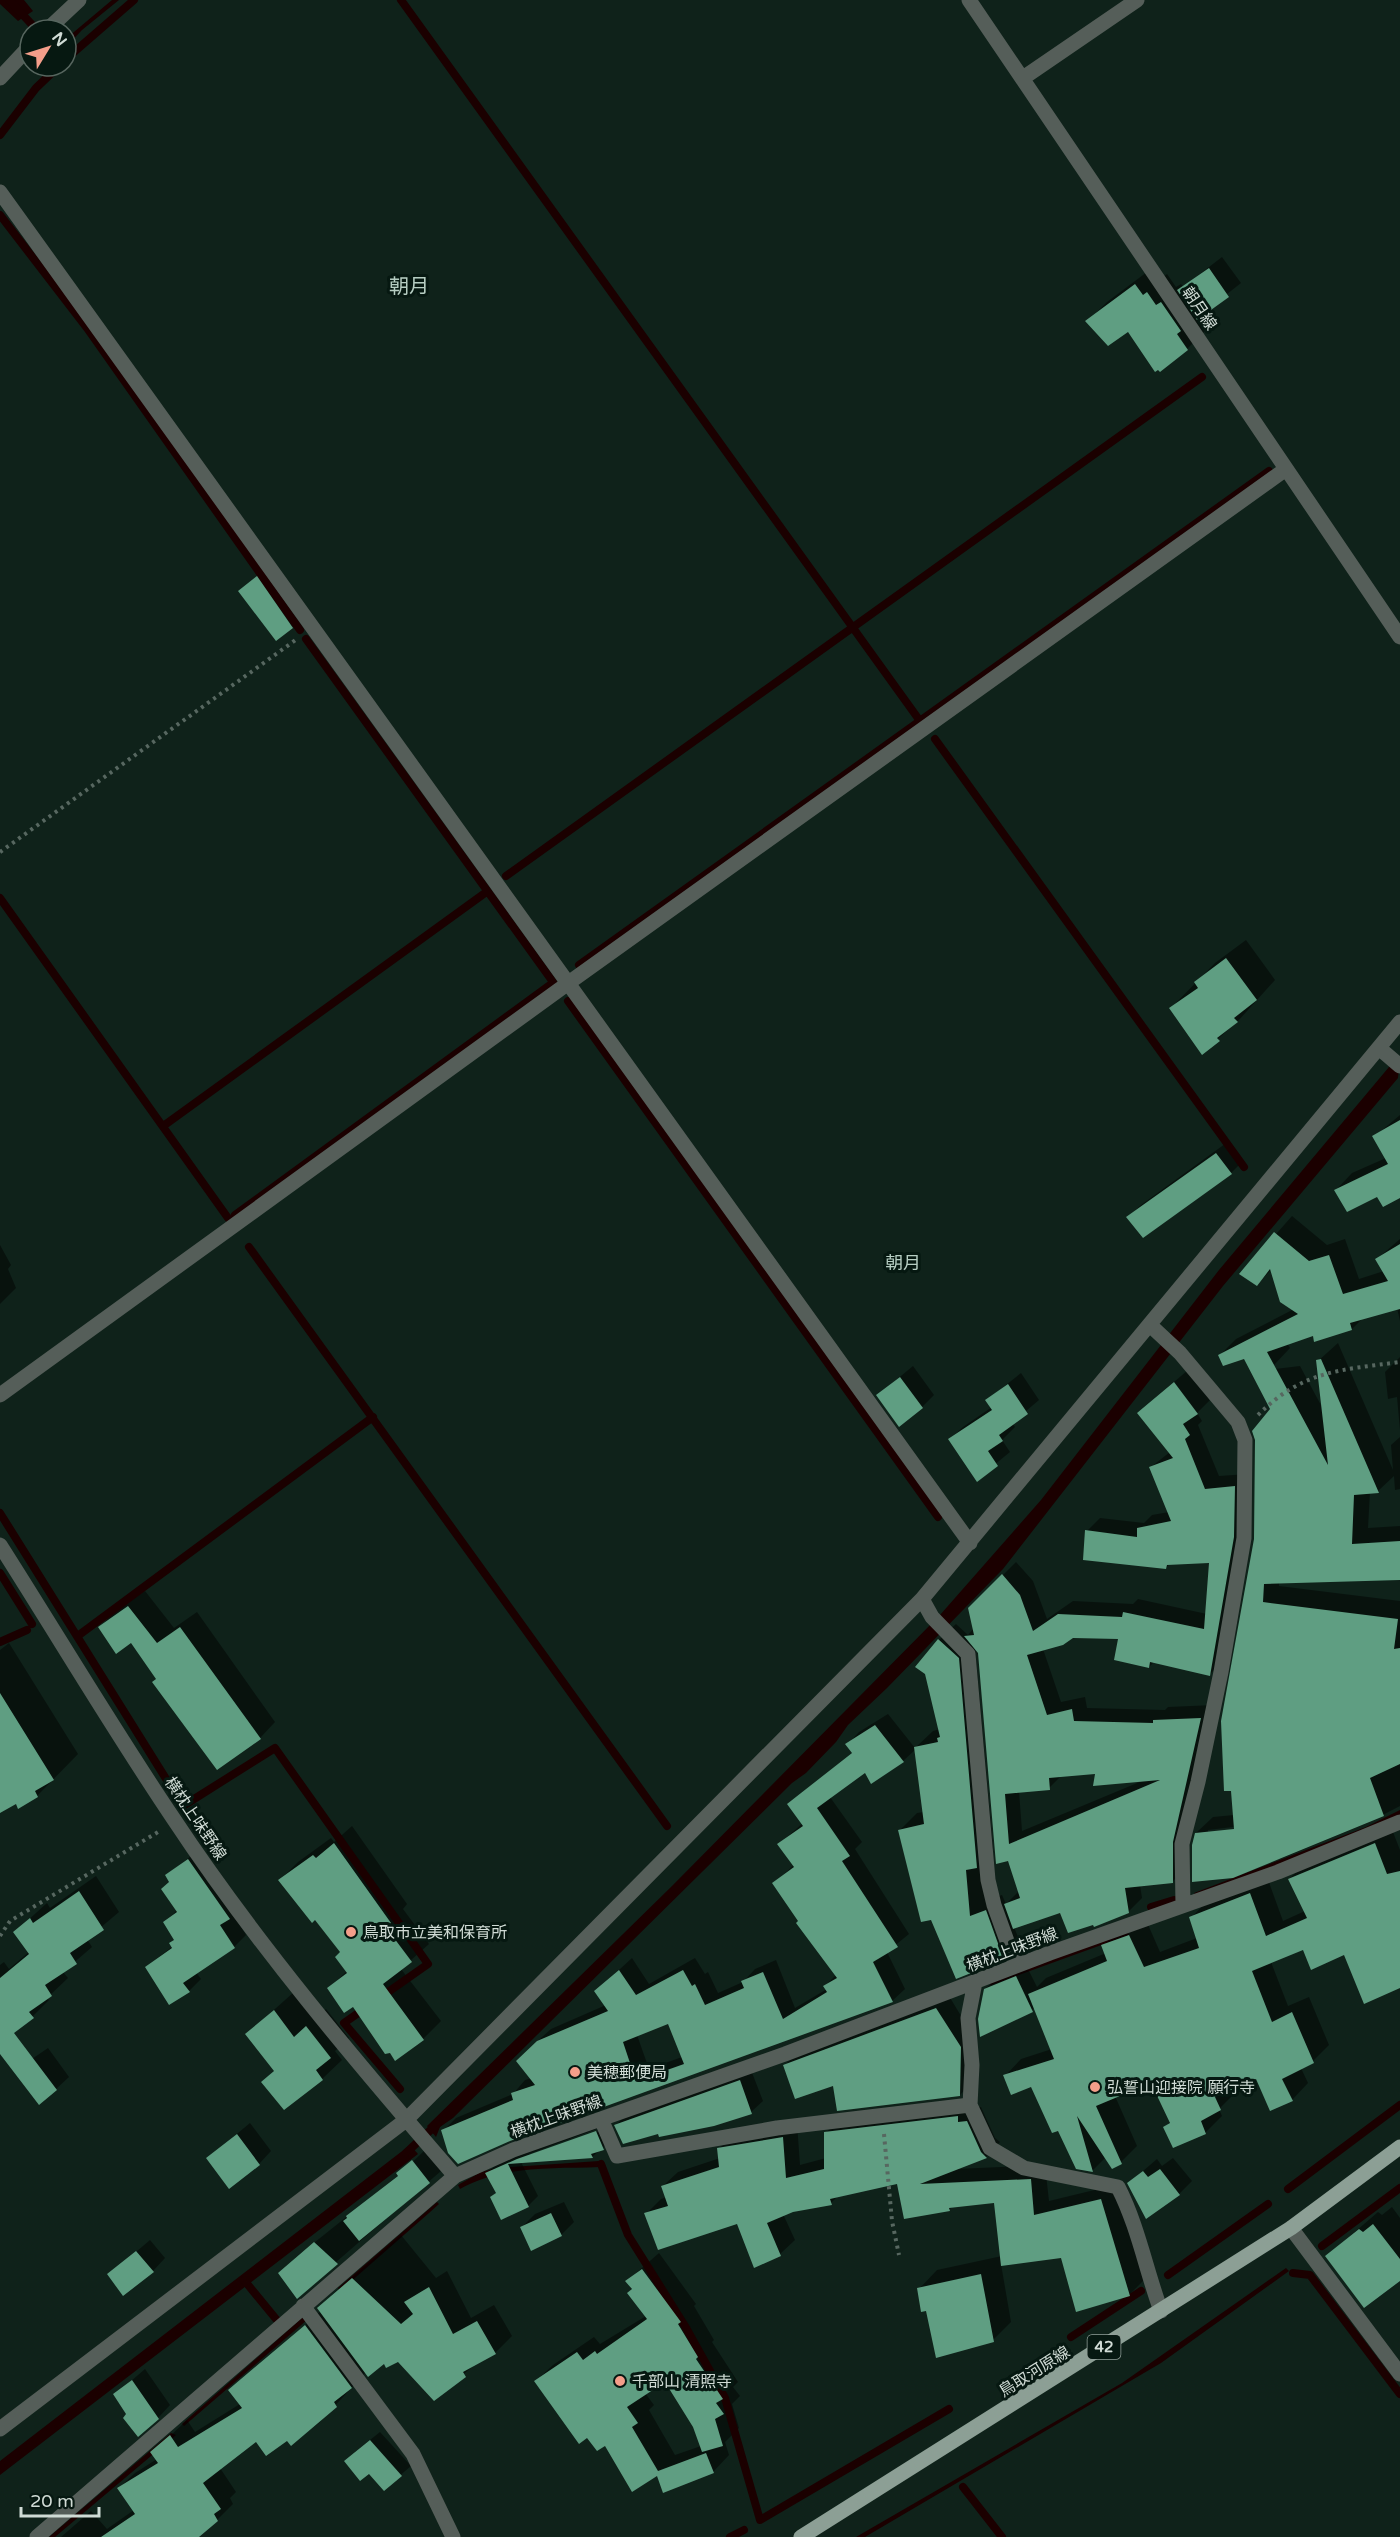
<svg xmlns="http://www.w3.org/2000/svg" width="1400" height="2537" viewBox="0 0 1400 2537" font-family="'Varela Round','Noto Sans JP',sans-serif">
  <style>
    .water { fill: #1b0000 }
    .shadow { fill: #0007; fill-rule: evenodd }
    .lines { fill: none; stroke-linecap: round; stroke-linejoin: round }
    .stream { stroke: #1b0000; stroke-width: 8 }
    .building { fill: #5f9e82; fill-rule: evenodd }
    .path { stroke: #576760; stroke-width: 4; stroke-dasharray: 3 4.5; stroke-linecap: butt }
    .street { stroke: #555e59; stroke-width: 15 }
    .primary { stroke: #8c9f95; stroke-width: 15 }
    .poi-dot { fill: #f49e8a; stroke: #061811; stroke-width: 2 }
    .labels { text-anchor: middle; stroke-width: 6; stroke-linejoin: round; paint-order: stroke }
    .shield { fill: #061811; stroke: #93a09a; stroke-width: 1.5 }
    .shield-label { font-size: 15px; font-weight: bold; fill: #d0dbd5 }
    .street-label { font-size: 16px; fill: #d0dbd5; stroke: #061811 }
    .poi-label { font-size: 16px; fill: #d0dbd5; stroke: #061811; text-anchor: start }
    .neighbourhood-label { font-size: 18px; fill: #b6cdc2; stroke: #061811 }
    .quarter-label { font-size: 20px; fill: #b6cdc2; stroke: #061811 }
  </style>
  <rect width="100%" height="100%" fill="#0f221a"/>
  <path class="water" d="M0,0H24L33,11L18,21L0,4Z
    M112,0H119L82,30L66,47L68,37Z
    M1400,1057L1398,1078L1223,1286L1003,1569L887,1688L848,1725L836,1742L806,1773L792,1783L453,2118L440,2127L436,2137L427,2126L671,1887L940,1615L1041,1500L1219,1270L1389,1067Z
    M1400,1810V1815L1370,1830L1196,1896L1194,1893L1366,1827Z
    M1127,1931L1129,1935L991,1985L989,1982Z
    M410,2145L418,2154L0,2475V2461Z
    M599,2161L600,2167C551,2169 503,2165 460,2189L458,2185L481,2172L497,2168Z
    M437,2202L439,2204L429,2213L340,2291L338,2288Z
    M1286,2268L1289,2271L1161,2363L865,2537H856L1122,2383Z
    M302,2318L307,2320L184,2426L182,2424Z
    M171,2433L176,2435L55,2537H49Z"/>
  <path class="shadow" d="M1222,257L1241,283L1198,317L1206,330L1187,349L1088,321L1107,302L1155,266L1163,277L1167,274L1176,287L1181,284L1183,287Z
    M264,572L297,621L292,627L246,585Z
    M1246,940L1275,980L1238,1021L1202,1053L1171,1008L1215,963Z
    M1400,1115V1196L1336,1190L1352,1173L1386,1158L1374,1137Z
    M1229,1141L1243,1161L1231,1173L1128,1217L1141,1205Z
    M1292,1216L1327,1245L1345,1239L1359,1279L1384,1271L1377,1259L1400,1239V1321L1397,1308L1363,1318L1352,1329L1315,1340V1335L1287,1343L1290,1348L1274,1365L1244,1357L1220,1355L1236,1339L1294,1309L1272,1269L1257,1284L1241,1274Z
    M0,1245L11,1265L8,1269L16,1288L0,1304Z
    M1338,1343L1393,1470L1391,1445L1400,1437V1489L1395,1490L1394,1476L1378,1491L1370,1492L1368,1528L1400,1526V1579L1279,1582V1586L1400,1601V1806L1367,1823L1280,1859L1278,1856L1196,1833L1213,1817L1234,1815L1255,1540L1275,1369L1300,1366L1323,1409L1318,1361ZM1241,1826V1829L1208,1833V1830Z
    M1400,1357V1430L1397,1397L1388,1399L1385,1372Z
    M913,1366L934,1395L922,1407L878,1395Z
    M1188,1370L1210,1400L1197,1413L1202,1421L1198,1425L1219,1476L1248,1474L1223,1661L1210,1674L1154,1662L1149,1667L1120,1638L1072,1637L1043,1649L1061,1702L1085,1697L1087,1708L1165,1710L1168,1707L1214,1705L1185,1827L1186,1868L1172,1882L1140,1885L1142,1898L1128,1912L1061,1911L1014,1927L1020,1942L1003,1959L900,1830L917,1813L924,1812L916,1749L903,1761L872,1782L865,1770L830,1797L862,1842L855,1849L909,1934L887,1952L905,1989L892,2001L509,2139L443,2131L456,2118L513,2094L525,2080L532,2078L530,2048L551,2029L606,2005L596,1991L632,1958L649,1984L695,1958L705,1974L708,1972L718,1993L743,1982L755,1969L776,1960L795,2008L827,1989L825,1986L836,1975L774,1883L794,1865L779,1844L803,1823L789,1804L853,1752L847,1745L859,1732L888,1714L915,1748L933,1731L940,1729L939,1640L956,1624L968,1635L974,1628L970,1608L1016,1562L1033,1581L1047,1619L1073,1601L1133,1604L1138,1599L1207,1614L1210,1561L1170,1563L1166,1568L1087,1531L1100,1518L1144,1523L1152,1515L1169,1512L1151,1467L1170,1452L1153,1400ZM975,1648L979,1653L1009,1860L1019,1891L1006,1904L1002,1895L986,1900L982,1860L993,1849ZM1097,1772L1142,1781L1022,1831L1019,1791L1049,1788L1062,1775ZM669,2022L682,2057L649,2069L637,2035Z
    M1021,1373L1039,1400L1012,1423L1015,1427L1002,1440L1010,1452L977,1479L950,1439L963,1427L992,1407L987,1400Z
    M145,1591L174,1628L197,1612L275,1722L260,1738L158,1678L131,1641L100,1627L115,1611Z
    M9,1643L78,1754L38,1795L19,1807L16,1801L0,1812V1650Z
    M352,1826L407,1904L403,1909L429,1944L401,1969L441,2021L423,2039L353,2005L329,1988L347,1971L341,1952L316,1918L280,1880L298,1862L331,1838L334,1842Z
    M1391,1827L1400,1850V1982L1345,1953L1303,1948L1271,1962L1288,2006L1309,1997L1329,2045L1313,2061L1301,2068L1308,2083L1292,2100L1257,2077L1234,2087L1236,2092L1219,2109L1222,2116L1205,2133L1165,2127L1171,2121L1152,2081L1115,2096L1137,2146L1121,2162L1106,2157L1093,2170L1077,2167L1059,2129L1032,2085L1005,2076L1021,2059L1052,2049L1035,2008L982,2035L985,1989L996,1979L1027,1967L1037,1987L1046,1978L1106,1953L1103,1946L1119,1929L1146,1920L1160,1952L1197,1938L1191,1918L1207,1901L1267,1877L1283,1921L1305,1911L1289,1879L1306,1863Z
    M201,1848L233,1914L246,1935L234,1947L196,1972L201,1979L189,1991L146,1967L173,1946L176,1939L165,1923L177,1910L167,1875Z
    M96,1876L119,1912L87,1939L92,1947L63,1972L68,1978L47,1998L49,2000L33,2016L0,2036V1965L4,1962L9,1969L29,1952L15,1932L47,1903L50,1908Z
    M294,1992L314,2019L326,2009L349,2038L335,2051L342,2060L322,2079L284,2108L263,2082L275,2070L247,2034Z
    M949,1996L972,2034V2082L960,2095L835,2084L784,2066L797,2053Z
    M48,2048L69,2077L56,2089L29,2061Z
    M751,2070L763,2101L751,2112L659,2132L616,2125L627,2114Z
    M981,2107L995,2138L1000,2142L986,2157L956,2169L1045,2165L1049,2201L1115,2185L1144,2280L1129,2295L1063,2257L1001,2264L1011,2322L993,2340L927,2310L919,2289L937,2270L1002,2256L996,2202L953,2206L949,2210L898,2182L839,2195L831,2203L783,2214L795,2240L780,2254L738,2222L646,2214L661,2199L667,2197L663,2186L678,2172L720,2158L719,2149L733,2134L797,2123L800,2165L826,2158V2133L840,2118Z
    M605,2122L613,2139L592,2157L521,2162L538,2196L528,2206L492,2197L497,2192L487,2173L497,2164ZM602,2127L603,2130L537,2154H529Z
    M250,2123L271,2151L259,2164L208,2158Z
    M425,2150L441,2171L297,2296L295,2258L399,2175Z
    M1173,2158L1192,2181L1179,2194L1129,2183L1157,2159L1162,2166Z
    M564,2202L574,2222L561,2235L522,2227L535,2214Z
    M1392,2207L1400,2218V2279L1327,2256L1378,2212L1382,2215Z
    M401,2235L436,2278L447,2271L471,2318L494,2305L512,2336L495,2353L478,2362L434,2399L398,2360L385,2362L366,2372L320,2422L292,2444L287,2439L256,2440L220,2468L236,2492L230,2498L233,2504L217,2520L169,2537H61L91,2511L107,2529L134,2510L119,2488L135,2473L157,2459L152,2453L187,2420L195,2432L240,2404L230,2391L321,2311L319,2308L336,2291Z
    M150,2240L165,2258L153,2271L109,2275Z
    M659,2253L696,2304L694,2306L714,2340L712,2342L738,2382L733,2387L740,2396L732,2404L739,2428L725,2442L729,2455L713,2472L657,2474L606,2444L587,2436L536,2381L553,2365L594,2337L600,2344L646,2316L627,2281ZM666,2379L695,2426L701,2446L675,2455L649,2410L654,2405L645,2393Z
    M145,2369L170,2405L158,2418L128,2414L115,2395Z
    M380,2432L411,2466L384,2489L355,2452Z"/>
  <g class="lines">
    <path class="stream" d="M9,0L37,30
      M401,0L920,721
      M66,59L134,0
      M0,135L36,88L59,66
      M0,215L87,328L300,630
      M306,639L553,982
      M935,739L1244,1167
      M506,876L1202,377
      M0,898L228,1218
      M579,965L1269,471
      M568,1001L938,1517
      M166,1124L485,893
      M235,1215L550,985
      M249,1247L667,1826
      M0,1513L183,1806L275,1748L428,1964L381,1997
      M0,1573L32,1624
      M79,1635L373,1417
      M0,1642L27,1630
      M1151,1907L1174,1900
      M364,2009L344,2023L400,2089
      M406,2153L437,2124
      M601,2164L628,2235L685,2326L725,2398L760,2520L949,2409
      M1288,2189L1400,2105
      M1322,2246L1400,2188
      M1293,2273L1310,2275L1400,2394
      M1168,2275L1268,2204
      M244,2280L276,2319
      M1071,2337L1141,2291
      M963,2487L1002,2537
      M730,2537L744,2530"/>
  </g>
  <path class="building" d="M1209,268L1229,297L1197,320L1177,290Z
    M1135,284L1143,295L1147,292L1156,305L1161,302L1181,331L1177,334L1188,350L1160,372L1158,370L1155,372L1128,332L1108,346L1085,321Z
    M257,576L293,628L276,641L238,591Z
    M1226,958L1257,1000L1234,1018L1238,1022L1217,1038L1220,1041L1202,1055L1169,1008L1198,988L1194,982Z
    M1400,1120V1198L1383,1207L1377,1197L1347,1212L1334,1190L1388,1164L1372,1136Z
    M1216,1153L1232,1174L1143,1238L1126,1217Z
    M1274,1232L1309,1261L1329,1255L1343,1294L1388,1281L1375,1259L1400,1244V1309L1350,1323L1352,1330L1314,1342L1313,1336L1267,1352L1328,1465L1316,1360L1321,1359L1379,1493L1354,1495L1352,1544L1400,1541V1580L1264,1584L1263,1602L1398,1619L1394,1649L1400,1648V1764L1370,1778L1384,1816L1233,1878L1192,1882V1845L1195,1833L1234,1829L1231,1791H1224L1221,1721L1254,1539L1255,1440L1252,1431L1270,1409L1244,1359L1223,1366L1218,1355L1298,1314L1280,1302L1270,1269L1257,1286L1239,1274Z
    M900,1377L923,1408L899,1427L876,1395Z
    M1174,1382L1198,1414L1183,1424L1190,1435L1185,1439L1205,1489L1235,1486L1234,1537L1210,1676L1150,1662L1149,1668L1114,1660L1118,1639L1073,1638L1063,1645L1027,1655L1047,1715L1072,1709L1074,1721L1153,1723V1720L1201,1718L1173,1842V1883L1125,1888L1129,1913L1094,1927L1093,1925L1068,1933L1060,1913L1013,1929L1004,1904L1020,1898L1008,1861L996,1864L978,1653L964,1636L974,1635L968,1608L1002,1574L1020,1595L1033,1631L1058,1614L1122,1617L1123,1612L1204,1629L1209,1563L1167,1565L1166,1569L1083,1560L1085,1530L1137,1537V1528L1171,1521L1149,1467L1173,1458L1137,1413ZM1095,1774L1093,1786L1160,1780L1009,1844L1005,1794L1050,1790L1049,1778Z
    M1008,1384L1028,1414L999,1435L1003,1441L988,1451L998,1466L977,1482L948,1439L992,1410L985,1400Z
    M128,1606L157,1643L180,1627L261,1739L217,1770L152,1682L156,1679L131,1643L116,1654L98,1627Z
    M938,1639L959,1658L977,1868L966,1870L970,1916L986,1910L1004,1960L956,1979L931,1920L921,1922L898,1830L924,1824L914,1747L938,1742L937,1738L940,1737L925,1674L915,1667Z
    M0,1693L54,1780L35,1791L38,1797L18,1809L16,1804L0,1813Z
    M875,1725L904,1762L871,1784L865,1773L817,1808L850,1856L842,1861L898,1947L873,1962L893,2002L510,2141L458,2164L448,2153L441,2130L513,2100L511,2093L535,2085L516,2061L537,2041L608,2011L594,1991L619,1970L636,1995L683,1970L692,1986L695,1984L705,2005L744,1988L741,1981L763,1972L783,2019L827,1992L823,1986L837,1978L796,1923L798,1921L772,1883L794,1867L777,1844L803,1826L787,1804L852,1753L845,1744ZM668,2024L684,2064L636,2081L623,2042Z
    M334,1843L391,1923L385,1926L412,1962L383,1984L424,2040L395,2061L390,2053L385,2054L353,2007L344,2013L327,1988L347,1973L335,1957L340,1952L315,1920L312,1923L278,1880L313,1855L316,1858Z
    M1375,1843L1387,1874L1400,1871V1988L1364,2004L1344,1955L1311,1970L1303,1950L1252,1971L1272,2022L1292,2012L1314,2063L1282,2079L1293,2101L1270,2111L1256,2079L1215,2097L1221,2110L1201,2121L1206,2134L1173,2148L1163,2127L1170,2123L1151,2083L1096,2106L1122,2164L1112,2169L1077,2116L1093,2172L1076,2169L1058,2131L1052,2133L1031,2087L1011,2095L1003,2075L1054,2059L1028,1994L1107,1961L1101,1945L1129,1935L1144,1967L1199,1948L1189,1917L1250,1893L1266,1936L1307,1918L1288,1879Z
    M188,1859L230,1919L220,1925L235,1948L183,1983L190,1992L169,2005L145,1967L172,1948L169,1943L174,1940L163,1922L177,1912L161,1889L169,1882L165,1875Z
    M79,1891L104,1930L70,1953L77,1964L45,1985L52,1996L29,2012L34,2018L14,2033L57,2090L39,2105L0,2054V1978L29,1954L13,1932L30,1918L33,1923Z
    M1016,1976L1033,2012L980,2037L978,2019L984,1989Z
    M936,2008L961,2047L960,2096L837,2111L833,2086L795,2099L783,2065Z
    M274,2010L294,2037L306,2026L331,2058L316,2070L323,2080L284,2110L261,2082L274,2071L245,2034Z
    M740,2080L752,2114L714,2126L659,2137L658,2134L623,2144L614,2125Z
    M958,2116V2122L967,2121L981,2152L987,2158L920,2184L1031,2179L1034,2215L1101,2199L1130,2296L1076,2312L1061,2258L1001,2266L994,2203L949,2208L950,2211L904,2219L897,2184L830,2199L832,2205L793,2212L767,2223L781,2256L754,2268L737,2224L658,2250L644,2213L668,2206L661,2186L719,2167L717,2148L783,2137L786,2178L824,2169V2132Z
    M596,2131L604,2150L591,2154L593,2158L508,2164L529,2207L501,2220L490,2197L496,2193L485,2173L517,2159Z
    M237,2134L260,2165L229,2189L206,2158Z
    M412,2160L430,2183L359,2241L343,2221L347,2218L346,2216L398,2176L396,2173Z
    M1160,2169L1180,2195L1146,2219L1127,2183L1143,2171L1148,2177Z
    M551,2213L562,2236L531,2251L520,2227Z
    M1373,2224L1400,2259V2281L1364,2308L1325,2256L1359,2229L1363,2232Z
    M314,2242L338,2264L297,2299L278,2273Z
    M136,2251L154,2272L123,2296L107,2274Z
    M642,2269L681,2322L678,2324L698,2357L696,2359L723,2399L716,2403L724,2414L715,2419L723,2446L702,2452L693,2427L665,2382L627,2407L638,2423L632,2427L658,2471L706,2453L714,2473L663,2493L657,2476L632,2492L605,2446L597,2451L587,2438L579,2444L534,2381L577,2352L583,2360L595,2351L597,2354L647,2319L627,2293L632,2289L625,2281Z
    M981,2274L994,2342L936,2358L926,2311L921,2312L917,2288Z
    M352,2278L401,2324L413,2314L404,2302L429,2287L453,2334L477,2321L496,2354L463,2372L466,2377L434,2401L398,2362L386,2368L384,2364L368,2377L317,2308Z
    M305,2325L352,2388L334,2402L337,2407L291,2446L287,2441L266,2456L256,2442L203,2483L221,2509L214,2514L218,2521L199,2537H101L135,2514L117,2488L158,2463L150,2452L170,2435L178,2447L242,2408L228,2390Z
    M132,2380L159,2419L138,2437L123,2418L126,2414L113,2394Z
    M370,2440L402,2476L384,2491L369,2474L360,2481L344,2461Z"/>
  <g class="lines">
    <path class="path" d="M0,852L297,639
      M1258,1415C1303,1370 1341,1370 1400,1362
      M0,1936L10,1921L158,1832
      M884,2134L892,2221L899,2255"/>
    <path class="street" d="M969,0L1400,637
      M47,30L79,0
      M0,78L30,46
      M1023,78L1137,0
      M0,192L970,1543
      M1379,1048L1400,1066
      M1150,1325L1180,1353L1238,1422L1245,1440L1244,1538L1221,1672L1198,1782L1182,1844L1183,1905
      M0,1395L567,984L1286,469
      M0,1545C58,1636 113,1729 173,1818C255,1942 357,2063 455,2176L513,2150L785,2054L1050,1953L1278,1872L1400,1822
      M922,1599L932,1617L968,1654L988,1880L994,1905L1016,1966
      M975,1982L968,2018L972,2065L970,2105L990,2148L1024,2168L1118,2187C1138,2226 1146,2270 1161,2311
      M601,2119L617,2156L777,2128L970,2105
      M1291,2228L1400,2374
      M303,2306L413,2454L453,2537
      M0,2429L406,2120L922,1599L1400,1022
      M37,2537L455,2176"/>
    <path class="primary" d="M801,2537L1291,2228L1400,2147"/>
  </g>
  <g class="poi-dot">
    <circle cx="351" cy="1932" r="6"/>
    <circle cx="575" cy="2072" r="6"/>
    <circle cx="1095" cy="2087" r="6"/>
    <circle cx="620" cy="2381" r="6"/>
  </g>
  <g class="labels">
    <rect class="shield" x="1087.5" y="2335" width="33" height="24" rx="4.5"/>
    <g class="shield-label">
      <text x="1104" y="2352">42</text>
    </g>
    <g class="street-label">
      <text transform="translate(1200 308) rotate(56)" y="6">朝月線</text>
      <text transform="translate(196 1818) rotate(56)" y="6">横枕上味野線</text>
      <text transform="translate(1012 1949) rotate(-21)" y="6">横枕上味野線</text>
      <text transform="translate(556 2116) rotate(-20)" y="6">横枕上味野線</text>
      <text transform="translate(1034 2371) rotate(-32)" y="6">鳥取河原線</text>
    </g>
    <g class="poi-label">
      <text x="363" y="1938">鳥取市立美和保育所</text>
      <text x="587" y="2078">美穂郵便局</text>
      <text x="1107" y="2093">弘誓山迎接院 願行寺</text>
      <text x="632" y="2387">千部山 清照寺</text>
    </g>
    <g class="neighbourhood-label">
      <text x="903" y="1269">朝月</text>
    </g>
    <g class="quarter-label">
      <text x="409" y="293">朝月</text>
    </g>
  </g>
  <g transform="translate(48 48) rotate(52)"><circle r="28" fill="#061811" stroke="#57665f" stroke-width="1.5"/>
  <path d="M0-4.5L10 22L0 15L-10 22Z" fill="#f49e8a"/>
  <text y="-9" font-size="16" font-weight="bold" text-anchor="middle" fill="#d0dbd5">N</text>
  </g>
  <path d="M21 2507v9h78v-9" fill="none" stroke="#d0dbd5" stroke-width="3"/>
  <text x="30" y="2507" font-size="18" fill="#d0dbd5" stroke="#061811" stroke-width="4.5" paint-order="stroke">20 m</text>
</svg>
